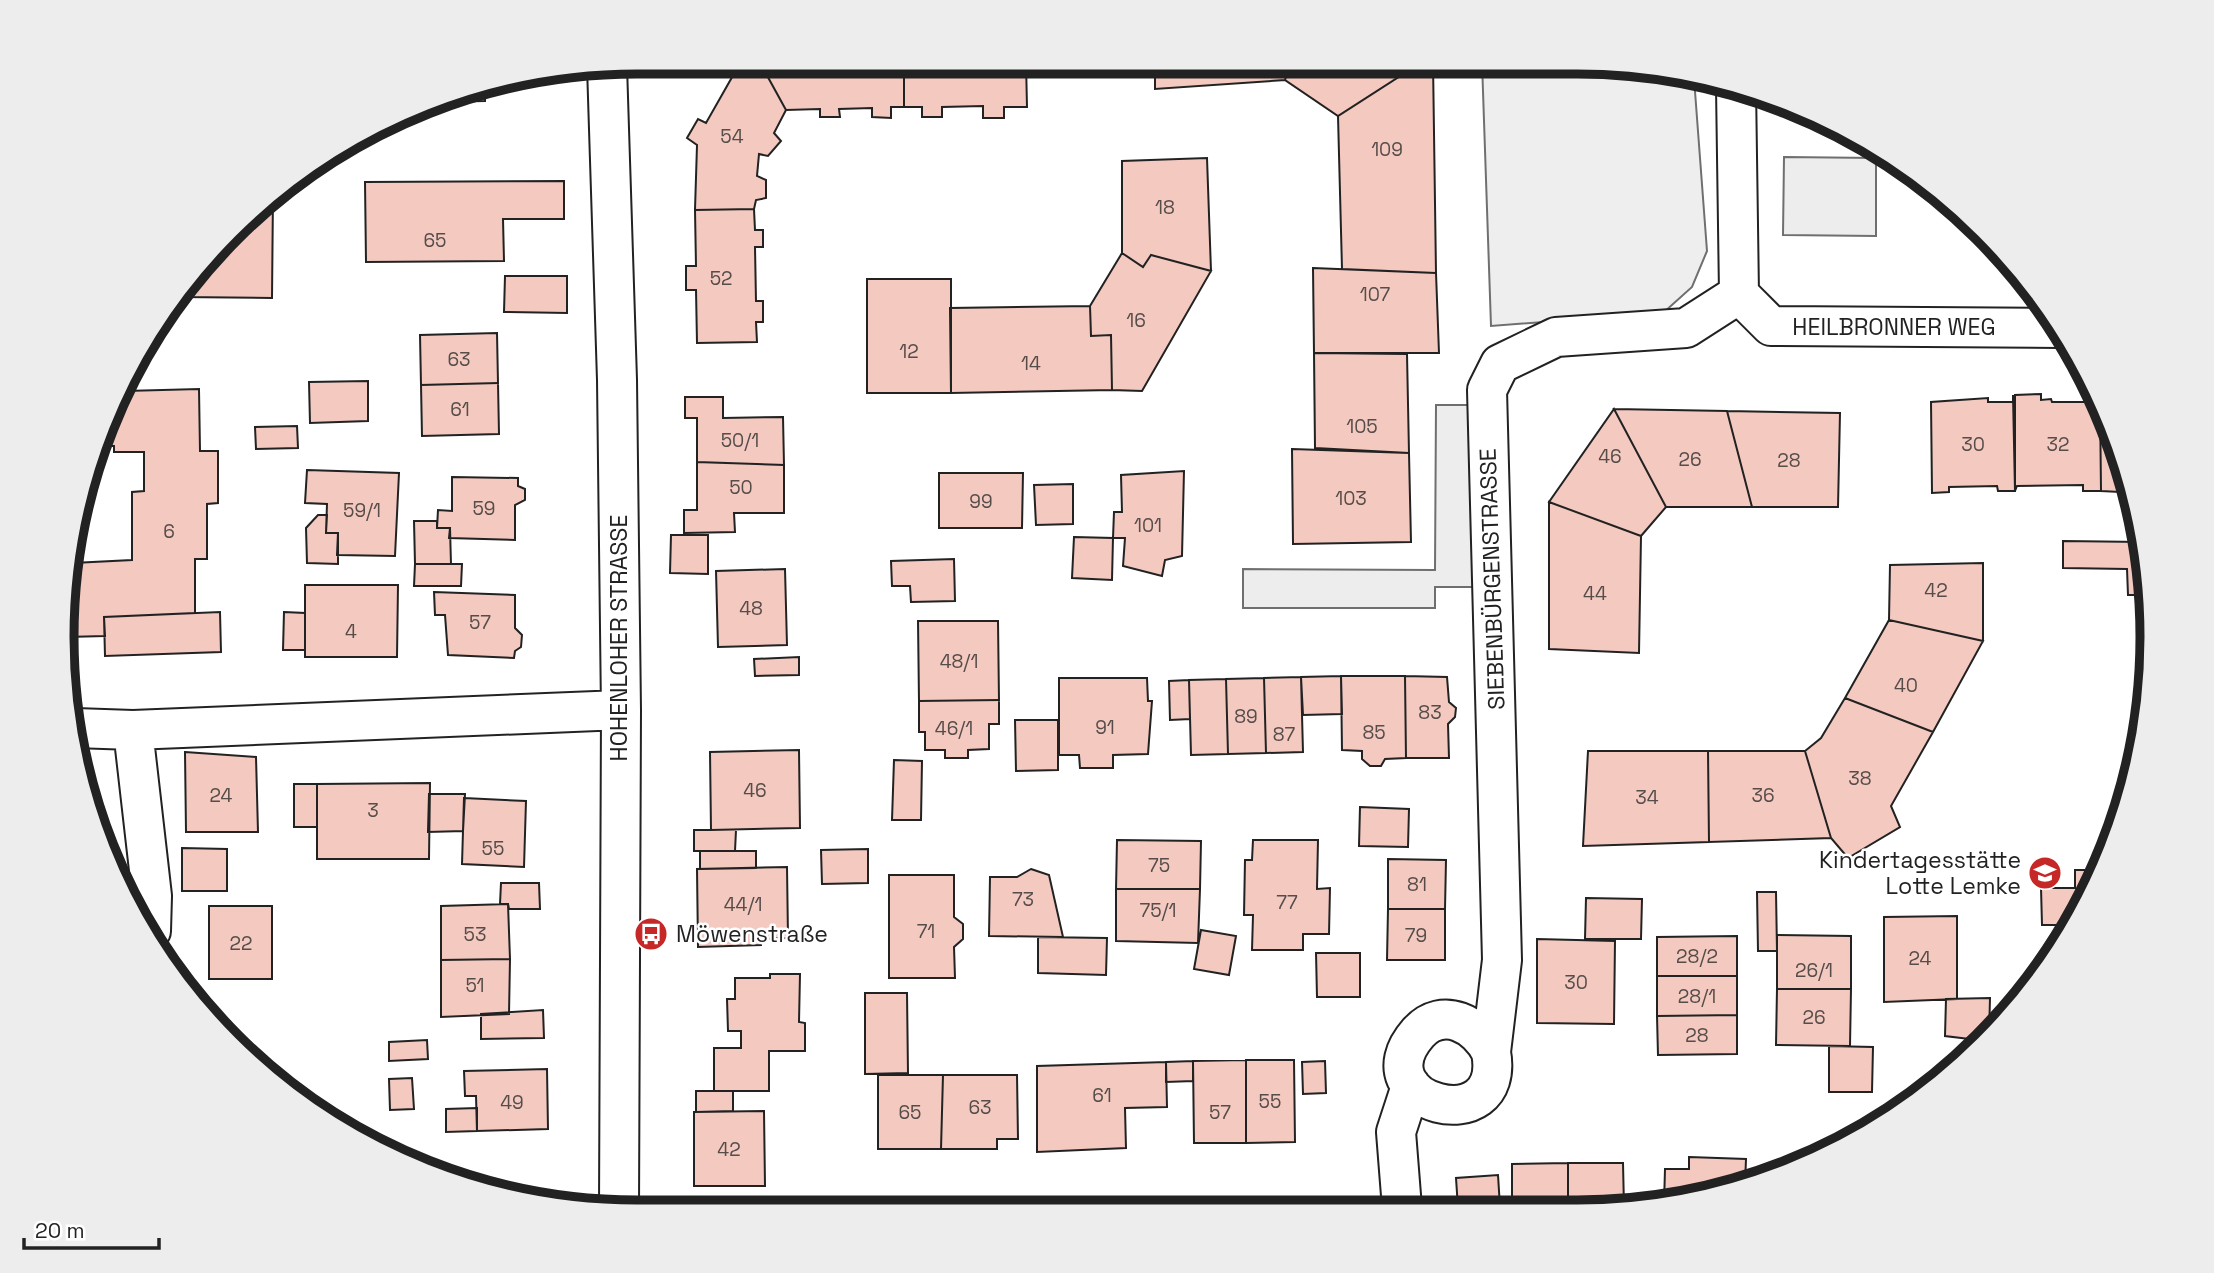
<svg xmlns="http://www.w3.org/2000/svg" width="2214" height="1273" viewBox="0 0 2214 1273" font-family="'Space Grotesk',sans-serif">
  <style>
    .green { fill: #eee; stroke: #6f6f6f; stroke-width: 2 }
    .parking { fill: #ededed; stroke: #6f6f6f; stroke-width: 2 }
    .building { fill: #f3c9c0; stroke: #222; stroke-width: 2 }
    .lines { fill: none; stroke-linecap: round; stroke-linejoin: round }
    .minor-casing { stroke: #222; stroke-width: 42 }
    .minor { stroke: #fff; stroke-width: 38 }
    .labels { text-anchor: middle; stroke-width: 5; stroke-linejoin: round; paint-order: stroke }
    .number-label { font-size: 19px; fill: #564c4a }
    .street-label { font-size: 23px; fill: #222; stroke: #fff }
    .poi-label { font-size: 23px; fill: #222; stroke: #fff; text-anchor: end }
    .rim { fill: none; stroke: #222; stroke-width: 9 }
  </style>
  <rect width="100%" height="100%" fill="#fff"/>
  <path class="green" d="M1482,62H1615L1694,78L1707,251L1692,287L1663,313L1491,326Z"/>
  <path class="parking" d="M1784,157L1876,158V236L1783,235Z
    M1436,405H1474L1473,587H1435V608H1243V569L1435,570Z"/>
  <path class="building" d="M747,61H759L786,110L774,133L781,141L768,156L759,154L757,176L766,180V198L756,200L754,209L695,210L697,145L687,138L698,119L706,123L735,72Z
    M759,61L904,62V107H891V118L872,117V108L839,109L840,117H820V109L786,110Z
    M904,62H1026L1027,107H1004V118H983V106L942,107V117H922V107H904Z
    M1155,62H1290L1285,80L1155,89Z
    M1290,62H1422L1338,116L1285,80Z
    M1422,62H1433L1436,273L1342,269L1338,116Z
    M485,86V101L433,102L452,92Z
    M1207,158L1211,271L1151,255L1143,267L1122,253V161Z
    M564,181V219H503L504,261L366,262L365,182Z
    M273,194L272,298L180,297V294Z
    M754,209L755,230H763V247H755L756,301H763V322H756L757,342L697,343L696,290H686V266H696L695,210Z
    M1122,253L1143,267L1151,255L1211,271L1142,391L1112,390L1111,335L1091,336L1090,306Z
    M1313,268L1436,273L1439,353H1314Z
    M505,276H567V313L504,312Z
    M867,279H951V393H867Z
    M1090,306L1091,336L1111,335L1112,390L951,393L950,308Z
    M497,333L498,383L421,385L420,335Z
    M1314,353L1407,354L1409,453L1315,448Z
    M368,381V421L310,423L309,382Z
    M498,383L499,434L422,436L421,385Z
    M199,389L200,451H218V503L207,504V559H195V613L104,617L105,636L66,637L73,563L132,560V492L144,491V452H114V446H100L125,391Z
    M2041,394V400L2051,399L2052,402H2100L2101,491H2083V485L2017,486L2015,491V395Z
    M2013,395L2015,491H1998L1997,486L1949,487V492L1932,493L1931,402L1988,398V402H2013Z
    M685,397H723V418L783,417L784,465L697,462V418H685Z
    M2100,402L2132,485H2120V492L2101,491Z
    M1614,409L1666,507L1641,536L1549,502Z
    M1614,409L1727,411L1752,507H1666Z
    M1727,411L1840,413L1838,507H1752Z
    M297,426L298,448L256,449L255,427Z
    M1292,449L1409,453L1411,542L1293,544Z
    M697,462L784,465V513H734L735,532L684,533V510H697Z
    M307,470L399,473L395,556L337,555L338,533H326L327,504L305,503Z
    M1184,471L1182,556L1165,560L1162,576L1123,566L1125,538H1113L1114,512H1122L1121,475Z
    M939,473H1023L1022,528H939Z
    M452,477L518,478V486L525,489V500L515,505V540L449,538L450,528H437L438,510L452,511Z
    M1073,484V524L1036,525L1034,485Z
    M1549,502L1641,536L1639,653L1549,649Z
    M318,515H327L326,533H338V564L307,563L306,528Z
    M414,521H437V528H450L451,564H415Z
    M671,535H708V574L670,573Z
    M1074,537L1113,538L1112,580L1072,578Z
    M2063,541L2142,542L2151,595H2128L2127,569L2063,568Z
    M954,559L955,601L911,602L910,586H892L891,561Z
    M1983,563V641L1889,620L1890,565Z
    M415,564H462L461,586H414Z
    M785,569L787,645L718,647L716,571Z
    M305,585H398L397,657H305Z
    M434,592L515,595V628L522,635L521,647L515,651L514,658L448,655L445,615H435Z
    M220,612L221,652L105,656L104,617Z
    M284,612L305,613V650H283Z
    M1889,620L1983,641L1933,732L1845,698Z
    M918,621H998L999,700L919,701Z
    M799,657V675L755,676L754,659Z
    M1341,676H1405L1406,758L1385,759L1381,766H1370L1362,759V751L1342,750Z
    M1341,676L1342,714L1303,715L1301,677Z
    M1405,676L1447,677L1449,702L1456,708L1455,717L1448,724L1449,758H1406Z
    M1301,677L1303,752L1266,753L1264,678Z
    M1059,678H1147L1148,701H1152L1148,754L1113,755V768H1080L1079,755H1059Z
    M1264,678L1266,753L1228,754L1226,679Z
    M1226,679L1228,754L1191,755L1189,680Z
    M1189,680L1190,719L1170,720L1169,681Z
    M1845,698L1933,732L1891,806L1900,827L1848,858L1831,838L1805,751L1821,738Z
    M999,700V724H989V749L968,750V758H945V750H925V732H919V701Z
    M1015,720H1058V770L1016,771Z
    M799,750L800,828L711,830L710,752Z
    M1588,751H1708L1709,842L1583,846Z
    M1708,751H1805L1831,838L1709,842Z
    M185,752L256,757L258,832H186Z
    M894,760L922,761L921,820H892Z
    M430,783L429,859H317V784Z
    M294,784H317V827H294Z
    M429,794H465L463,831L428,832Z
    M464,798L526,801L524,867L462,864Z
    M1360,807L1409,809L1408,847L1359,846Z
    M694,830H736L735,851H694Z
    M1117,840L1201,841L1200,889H1116Z
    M1253,840H1318L1317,889L1330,888L1329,934H1303V950H1252L1253,915H1244L1245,860H1252Z
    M182,848L227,849V891H182Z
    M868,849V883L822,884L821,850Z
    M700,851H756V868L700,869Z
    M1388,859L1446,860L1445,909H1388Z
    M787,867L788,938L761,939V945L698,947L697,869Z
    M1031,869L1049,875L1063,937L989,936L990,877H1017Z
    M2075,870H2100L2075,924L2062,941V925H2042L2041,888H2075Z
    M889,875H954V917L963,924V939L954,947L955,978H889Z
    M501,883H539L540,909H509L508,904H500Z
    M1116,889H1200L1198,943L1116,941Z
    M1757,892H1776L1777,951H1758Z
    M1586,898L1642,899L1641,939H1585Z
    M508,904L510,959L441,960V906Z
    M209,906H272V979H209Z
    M1388,909H1445V960H1387Z
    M1957,916V999L1884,1002V917Z
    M1201,930L1236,936L1229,975L1194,969Z
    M1777,935L1851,936V989H1777Z
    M1737,936V976H1657V937Z
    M1038,937L1107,938L1106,975L1038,973Z
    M1537,939L1615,941L1614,1024L1537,1023Z
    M1316,953H1360V997H1317Z
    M510,959L509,1014L441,1017V960Z
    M770,974H800L799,1022L805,1023V1051H769V1091H714V1048H741V1031H728L727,999H735V978H770Z
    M1657,976H1737V1015L1657,1016Z
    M1777,989H1851L1850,1046L1776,1045Z
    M865,993H907L908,1073L865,1074Z
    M1990,998L1989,1037L1986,1041L1945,1036L1946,999Z
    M543,1010L544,1038L481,1039V1014Z
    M1737,1015V1054L1658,1055L1657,1016Z
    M427,1040L428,1059L389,1061V1042Z
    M1829,1046L1873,1047L1872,1092H1829Z
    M1246,1060V1143H1194L1193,1061Z
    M1246,1060H1294L1295,1142L1246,1143Z
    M1193,1061V1081L1166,1082V1062Z
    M1325,1061L1326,1093L1303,1094L1302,1062Z
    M1166,1062L1167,1107L1125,1108L1126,1148L1037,1152V1066Z
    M547,1069L548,1129L477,1131L476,1096H465L464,1071Z
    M878,1075H943L941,1149H878Z
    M943,1075H1017L1018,1139H997V1149H941Z
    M412,1078L414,1109L390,1110L389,1079Z
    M696,1091H733V1111L696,1112Z
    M477,1108V1131L446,1132V1109Z
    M764,1111L765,1186H694V1112Z
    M1689,1157L1746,1159L1745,1185L1664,1204L1665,1169H1689Z
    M1568,1163V1207H1512V1164Z
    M1568,1163H1623L1624,1207H1568Z
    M1770,1163L1797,1164L1770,1178Z
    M1498,1175L1500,1207L1458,1208L1456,1178Z
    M1337,1198L1338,1208H1288V1202Z"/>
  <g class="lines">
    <defs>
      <path id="minor" d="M607,66L617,380L621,710L619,1210
        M1736,87L1739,294L1771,326L2060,328
        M75,728L133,730L621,710
        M133,730L152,896L151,931
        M1491,1052C1478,1025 1443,1005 1418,1033C1357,1103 1508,1143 1491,1052L1502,960L1487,390L1500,364L1556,337L1686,328L1739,294
        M1402,1208L1396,1132L1411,1086"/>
    </defs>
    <use href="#minor" class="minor-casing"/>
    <use href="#minor" class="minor"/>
  </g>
  <defs>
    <symbol id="school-disc" viewBox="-11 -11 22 22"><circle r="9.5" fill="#c62828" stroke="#fff"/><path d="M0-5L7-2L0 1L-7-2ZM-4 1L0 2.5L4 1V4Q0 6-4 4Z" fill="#fff"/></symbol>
    <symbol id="bus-disc" viewBox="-11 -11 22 22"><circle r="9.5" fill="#c62828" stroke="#fff"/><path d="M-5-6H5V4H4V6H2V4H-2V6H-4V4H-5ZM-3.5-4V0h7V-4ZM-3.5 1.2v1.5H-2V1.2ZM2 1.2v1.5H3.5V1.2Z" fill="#fff"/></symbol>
  </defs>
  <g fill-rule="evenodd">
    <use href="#school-disc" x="2026" y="854" width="38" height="38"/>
    <use href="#bus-disc" x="632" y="915" width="38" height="38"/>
  </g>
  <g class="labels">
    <g class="number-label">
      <text x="732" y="143">54</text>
      <text x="1387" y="156">109</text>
      <text x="1165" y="214">18</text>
      <text x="435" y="247">65</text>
      <text x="721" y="285">52</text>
      <text x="1375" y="301">107</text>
      <text x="1136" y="327">16</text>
      <text x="909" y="358">12</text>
      <text x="459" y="366">63</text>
      <text x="1031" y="370">14</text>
      <text x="460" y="416">61</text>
      <text x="1362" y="433">105</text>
      <text x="740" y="447">50/1</text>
      <text x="1973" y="451">30</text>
      <text x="2058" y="451">32</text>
      <text x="1610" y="463">46</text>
      <text x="1690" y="466">26</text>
      <text x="1789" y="467">28</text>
      <text x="741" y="494">50</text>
      <text x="1351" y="505">103</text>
      <text x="981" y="508">99</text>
      <text x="484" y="515">59</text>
      <text x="362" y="517">59/1</text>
      <text x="1148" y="532">101</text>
      <text x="169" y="538">6</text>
      <text x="1936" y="597">42</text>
      <text x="1595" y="600">44</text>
      <text x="751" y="615">48</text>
      <text x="480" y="629">57</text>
      <text x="351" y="638">4</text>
      <text x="959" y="668">48/1</text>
      <text x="1906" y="692">40</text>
      <text x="1430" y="719">83</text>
      <text x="1246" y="723">89</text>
      <text x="1105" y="734">91</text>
      <text x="954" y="735">46/1</text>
      <text x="1374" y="739">85</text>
      <text x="1284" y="741">87</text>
      <text x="1860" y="785">38</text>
      <text x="755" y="797">46</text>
      <text x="221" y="802">24</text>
      <text x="1763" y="802">36</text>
      <text x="1647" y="804">34</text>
      <text x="373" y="817">3</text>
      <text x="493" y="855">55</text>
      <text x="1159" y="872">75</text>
      <text x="1417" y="891">81</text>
      <text x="1023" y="906">73</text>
      <text x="1287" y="909">77</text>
      <text x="743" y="911">44/1</text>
      <text x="1158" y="917">75/1</text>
      <text x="926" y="938">71</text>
      <text x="475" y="941">53</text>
      <text x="1416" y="942">79</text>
      <text x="241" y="950">22</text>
      <text x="1697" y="963">28/2</text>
      <text x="1920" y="965">24</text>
      <text x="1814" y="977">26/1</text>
      <text x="1576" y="989">30</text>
      <text x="475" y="992">51</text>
      <text x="1697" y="1003">28/1</text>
      <text x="1814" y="1024">26</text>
      <text x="1697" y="1042">28</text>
      <text x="1102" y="1102">61</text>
      <text x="1270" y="1108">55</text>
      <text x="512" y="1109">49</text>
      <text x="980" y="1114">63</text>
      <text x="910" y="1119">65</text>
      <text x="1220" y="1119">57</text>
      <text x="729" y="1156">42</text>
    </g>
    <g class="street-label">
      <text x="1894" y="335">HEILBRONNER WEG</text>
      <text transform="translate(1492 579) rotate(-92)" y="8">SIEBENBÜRGENSTRASSE</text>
      <text transform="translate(619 638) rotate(-90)" y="8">HOHENLOHER STRASSE</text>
    </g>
    <g class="poi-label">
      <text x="2021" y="868">Kindertagesstätte<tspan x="2021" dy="26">Lotte Lemke</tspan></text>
      <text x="676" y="942" text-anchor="start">Möwenstraße</text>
    </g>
  </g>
  <path d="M0 0H2214V1273H0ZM637 74H1577A563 563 0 0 1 2140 637V637A563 563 0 0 1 1577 1200H637A563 563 0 0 1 74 637V637A563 563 0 0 1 637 74Z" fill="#ededed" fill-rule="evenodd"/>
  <path class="rim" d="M637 74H1577A563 563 0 0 1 2140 637V637A563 563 0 0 1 1577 1200H637A563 563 0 0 1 74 637V637A563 563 0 0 1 637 74Z"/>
  <path d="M24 1238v10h135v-10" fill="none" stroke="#222222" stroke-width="3.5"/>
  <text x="35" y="1238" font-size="21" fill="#222222" stroke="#ffffff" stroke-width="5" paint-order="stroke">20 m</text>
</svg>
